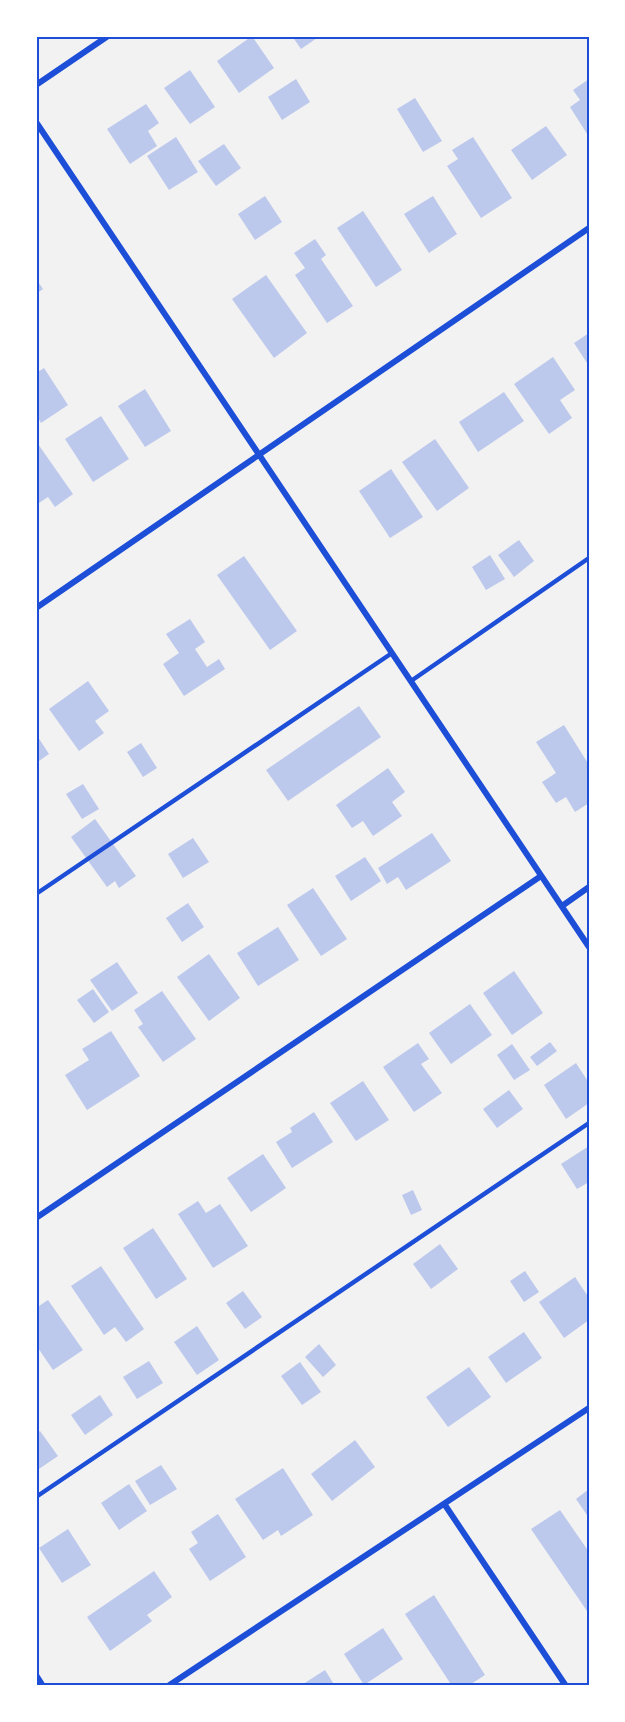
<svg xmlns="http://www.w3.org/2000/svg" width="625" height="1722" viewBox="0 0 625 1722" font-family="'Source Sans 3',sans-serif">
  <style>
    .building { fill: #bdc9ec }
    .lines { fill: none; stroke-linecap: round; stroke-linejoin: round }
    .service { stroke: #1d4ed8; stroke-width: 4.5 }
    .minor { stroke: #1d4ed8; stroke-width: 6 }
    .neatline { fill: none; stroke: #1d4ed8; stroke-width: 2 }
  </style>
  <rect width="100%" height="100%" fill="#f2f2f2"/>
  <path class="building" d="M252,36L274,68L239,93L217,61Z
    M292,36H320L301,49Z
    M190,70L215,107L190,124L164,88Z
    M296,79L310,102L282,120L268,97Z
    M589,79V137L570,107L580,100L573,90Z
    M415,98L442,141L423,152L397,109Z
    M146,104L159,123L148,131L157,146L130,164L107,129Z
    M546,126L567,155L532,180L511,150Z
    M176,137L198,172L169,190L147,156Z
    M473,137L512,198L481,218L447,166L458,159L452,150Z
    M224,144L241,168L216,186L198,161Z
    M265,196L282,222L255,240L238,214Z
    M433,196L457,234L429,253L404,214Z
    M363,211L402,270L376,287L337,228Z
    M315,239L326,255L321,259L353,306L327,323L295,275L305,268L294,253Z
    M266,275L307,333L274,358L232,299Z
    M36,279L43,289L36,294Z
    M589,333V366L574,343Z
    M553,357L575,390L560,400L572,418L549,434L514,384Z
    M44,368L68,405L41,423L36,414V373Z
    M145,389L171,431L145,447L118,406Z
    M504,392L524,421L478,452L459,422Z
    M101,416L129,459L93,482L65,439Z
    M435,439L469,488L437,511L402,462Z
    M38,444L73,494L55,507L48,497L36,505Z
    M391,469L423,517L390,538L359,491Z
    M519,540L534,561L514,577L498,555Z
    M490,555L505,579L486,590L472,567Z
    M244,556L297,631L270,650L217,575Z
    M190,619L205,642L195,649L207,667L219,659L225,669L184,696L163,664L179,653L166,634Z
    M88,681L109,711L95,721L104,733L79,751L49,709Z
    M359,706L381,737L288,801L266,770Z
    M564,725L589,765V803L575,812L566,797L556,803L542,782L556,773L536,742Z
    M36,734L49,754L36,763Z
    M141,743L157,768L143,777L127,752Z
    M388,768L405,792L392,802L402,816L373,836L363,821L352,828L336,805Z
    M83,784L99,809L82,819L66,794Z
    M95,819L136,876L119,888L115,881L107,887L71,837Z
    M432,833L451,861L406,890L398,877L387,884L378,868Z
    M193,838L209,862L183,878L168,854Z
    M365,857L381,881L351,901L335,876Z
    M313,888L347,939L321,956L287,905Z
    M188,903L204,927L182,942L166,918Z
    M278,927L299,960L258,986L237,953Z
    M209,954L240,998L209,1021L177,977Z
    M117,962L138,993L112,1011L90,980Z
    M514,971L543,1013L512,1035L483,993Z
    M93,989L109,1012L94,1023L77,1000Z
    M162,991L196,1039L163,1062L138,1027L143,1024L134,1010Z
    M470,1004L492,1035L451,1064L429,1033Z
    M111,1031L140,1076L87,1110L65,1075L89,1060L82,1049Z
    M550,1042L557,1051L537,1066L530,1057Z
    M418,1043L429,1059L421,1064L442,1093L414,1112L383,1067Z
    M512,1044L530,1070L514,1080L497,1055Z
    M576,1063L589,1083V1103L566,1119L544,1085Z
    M363,1081L389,1120L356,1141L330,1103Z
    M509,1090L523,1109L497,1128L483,1109Z
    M314,1112L333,1142L292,1168L276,1142L292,1132L290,1128Z
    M589,1146V1182L577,1189L561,1164Z
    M263,1154L286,1188L251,1212L227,1178Z
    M413,1190L422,1210L411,1215L402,1195Z
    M198,1201L206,1213L220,1204L248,1246L213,1268L178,1214Z
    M153,1228L187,1279L156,1299L123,1248Z
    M440,1244L458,1269L431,1289L413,1264Z
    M101,1266L144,1329L126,1342L115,1327L104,1335L71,1286Z
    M525,1271L539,1292L524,1302L510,1281Z
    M575,1277L589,1298V1320L564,1338L539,1302Z
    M243,1291L262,1317L245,1329L226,1303Z
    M48,1300L83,1350L53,1370L36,1345V1308Z
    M197,1326L219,1360L197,1375L174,1342Z
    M524,1332L542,1358L506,1383L488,1357Z
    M319,1344L336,1365L323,1377L305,1357Z
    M149,1361L163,1383L137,1399L123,1377Z
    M300,1362L321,1392L302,1405L281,1376Z
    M469,1367L491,1397L448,1427L426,1397Z
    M100,1395L113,1415L85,1435L71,1415Z
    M40,1431L58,1456L36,1471V1434Z
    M355,1440L375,1467L332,1501L311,1474Z
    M161,1465L177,1489L150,1505L135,1481Z
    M283,1468L313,1515L281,1536L278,1530L263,1540L235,1499Z
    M129,1484L147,1511L119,1530L101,1503Z
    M589,1489V1518L576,1499Z
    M560,1510L589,1552V1614L531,1529Z
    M218,1514L246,1557L210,1581L189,1549L198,1543L191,1532Z
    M68,1529L91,1565L62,1583L39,1548Z
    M154,1571L172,1597L147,1615L152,1621L110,1651L87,1617Z
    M434,1595L485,1675L468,1686H452L405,1614Z
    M383,1628L403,1659L364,1685L344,1654Z
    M325,1670L335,1686H300Z"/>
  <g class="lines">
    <path class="service" d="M411,681L589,558
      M36,894L392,653
      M36,1497L589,1123"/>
    <path class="minor" d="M36,85L108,36
      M36,122L589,947
      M36,608L589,228
      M562,906L589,887
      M36,1218L541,876
      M445,1505L566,1686
      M36,1675L43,1686
      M168,1686L589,1408"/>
  </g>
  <rect width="625" height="1722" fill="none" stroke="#ffffff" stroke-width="75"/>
  <rect x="38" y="38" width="550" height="1646" class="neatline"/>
</svg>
